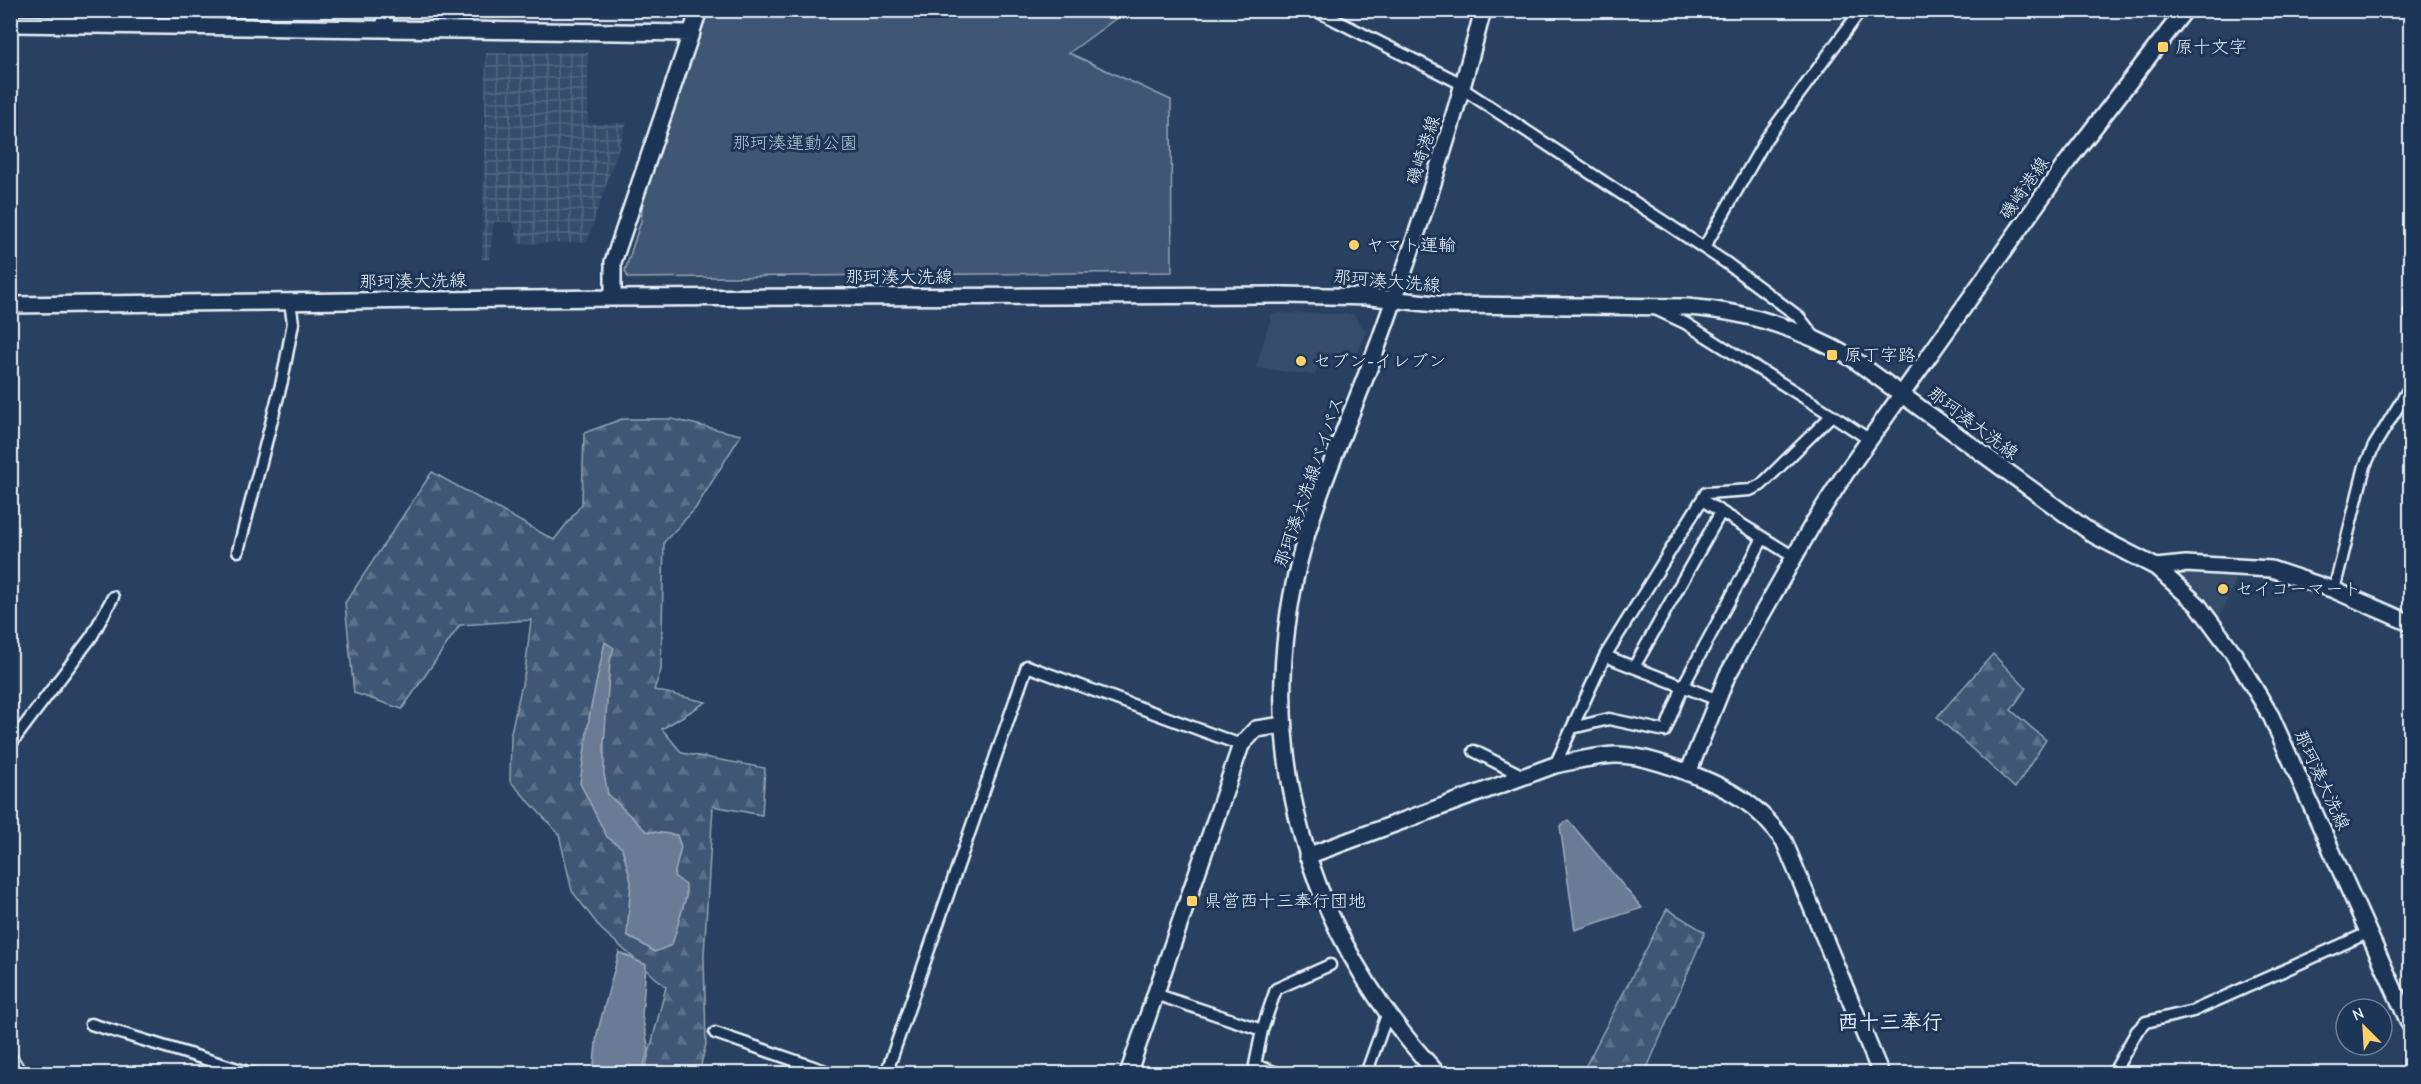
<svg xmlns="http://www.w3.org/2000/svg" width="2421" height="1084" viewBox="0 0 2421 1084" font-family="'Comic Neue','Klee One',sans-serif">
  <style>
    .built { fill: #364d6b }
    .industrial { fill: url(#industrial-grid) }
    .forest { fill: url(#forest-firs); stroke: #94a4b6; stroke-width: 1.5 }
    .park { fill: #415774; stroke: #94a4b6; stroke-width: 1.5 }
    .water { fill: #6b7c95; stroke: #9dabbd; stroke-width: 1.5 }
    .lines { fill: none; stroke-linecap: round; stroke-linejoin: round }
    .street-casing { stroke: #e8f1f8; stroke-width: 15 }
    .secondary-casing { stroke: #e8f1f8; stroke-width: 20 }
    .highway-casing { stroke: #e8f1f8; stroke-width: 24 }
    .street { stroke: #1d3557; stroke-width: 10 }
    .secondary { stroke: #1d3557; stroke-width: 15 }
    .highway { stroke: #1d3557; stroke-width: 20 }
    .poi-dot { fill: #ffd166; stroke: #1d3557; stroke-width: 2 }
    .labels { text-anchor: middle; stroke-width: 6; stroke-linejoin: round; paint-order: stroke }
    .poi-label { font-size: 18px; fill: #e8f1f8; stroke: #1d3557; text-anchor: start }
    .park-label { font-size: 18px; fill: #b6c3d0; stroke: #1d3557 }
    .street-label { font-size: 18px; fill: #e8f1f8; stroke: #1d3557 }
    .quarter-label { font-size: 21px; font-weight: bold; fill: #e8f1f8; stroke: #1d3557 }
  </style>
  <defs>
    <pattern id="industrial-grid" width="8" height="8" patternUnits="userSpaceOnUse" patternTransform="scale(1.5)"><rect width="8" height="8" fill="#364d6b"/><path d="M0 4h8M4 0v8" fill="none" stroke="#536781"/></pattern>
    <pattern id="forest-firs" width="22" height="20" patternUnits="userSpaceOnUse" patternTransform="scale(1.5)"><rect width="22" height="20" fill="#415774"/><path d="M5 1l3.5 6h-7zM16 11l3.5 6h-7z" fill="#5c7089"/></pattern>
  </defs>
  <rect width="100%" height="100%" fill="#294061"/>
  <filter id="ink" filterUnits="userSpaceOnUse"><feTurbulence type="fractalNoise" baseFrequency=".0167" numOctaves="2"/><feDisplacementMap in="SourceGraphic" scale="12" xChannelSelector="R" yChannelSelector="G"/><feConvolveMatrix kernelMatrix="1 2 1 2 8 2 1 2 1" color-interpolation-filters="sRGB"/></filter>
  <g filter="url(#ink)">
    <path class="built" d="M1272,313L1353,314L1366,332L1357,355L1322,353L1315,375L1256,368Z
      M2187,569L2240,570L2218,621L2180,580L2183,572Z"/>
    <path class="industrial" d="M386,10L509,11L506,19L400,23L386,13Z
      M588,52V124L627,123L587,242L519,244L513,222H494L489,259L482,260L486,53Z"/>
    <path class="forest" d="M622,419H672L741,435L695,509L664,542L661,670L654,690L706,702L662,729L682,753L765,768L762,815L713,806L704,955L706,1044L699,1073H644L666,987L601,929L572,891L559,834L510,781L511,732L525,671L531,620L460,625L402,709L354,693L345,603L432,472L554,540L582,504L584,433Z
      M1993,654L2026,688L2011,710L2046,740L2015,788L1937,717Z
      M1667,909L1705,932L1645,1073H1582Z"/>
    <path class="park" d="M699,11H1126L1069,53L1171,100L1172,272L628,278L625,271L641,221L645,174Z"/>
    <path class="water" d="M605,642L614,648L610,661L604,744V774L608,794L646,831L677,835L681,847L674,876L686,885V897L672,945L655,952L627,935L631,881L622,848L607,837L580,783L590,712Z
      M1568,820L1642,908L1575,930L1560,826Z
      M619,952L646,965L642,1016L649,1050L641,1073H593L597,1034Z"/>
    <g class="lines">
      <defs>
        <path id="street" d="M1315,10L1464,85
          M1463,89L1725,262L1799,317L1816,339
          M1704,248L1766,139L1861,10
          M1655,309L1685,323L1832,415
          M2410,312V313
          M1702,500L1794,557
          M238,551L282,381L293,323L290,302
          M2334,590L2365,466L2374,446L2410,387
          M1605,656L1718,700
          M1634,667L1721,512
          M1572,728L1609,719L1665,731L1683,686L1763,538
          M10,745L92,636L113,597
          M1474,751L1525,777
          M1555,765L1605,656L1706,493L1750,490L1761,485L1832,415L1870,440
          M1155,994L1262,1030L1255,1065L1280,1074
          M91,1024L254,1074
          M1262,1030L1276,989L1330,965
          M715,1033L834,1074
          M886,1074L1027,666L1241,745
          M1366,1074L1387,1015
          M2113,1074L2137,1031L2146,1022L2193,1011L2370,932"/>
        <path id="secondary" d="M10,24L692,33
          M385,27L386,10
          M613,298V262L699,10
          M10,305L613,298L1287,295L1371,297L1445,305L1687,307C1746,311 1802,329 1853,359L2094,535L2156,567L2198,605L2232,651L2271,716L2410,1025
          M2156,567L2186,564L2271,569L2334,590L2410,623
          M1688,773L1727,676L1814,522L1845,474L2064,166L2185,10
          M1307,856L1555,765C1575,761 1594,756 1615,755C1648,754 1718,782 1745,801C1761,812 1773,826 1784,841L1881,1074
          M1128,1074L1241,745L1256,729L1283,725
          M1438,1074C1307,934 1253,750 1299,562C1318,487 1352,415 1379,342C1418,234 1454,123 1483,10"/>
        <path id="highway" d="M10,1064L16,1074"/>
      </defs>
      <use href="#street" class="street-casing"/>
      <use href="#secondary" class="secondary-casing"/>
      <use href="#highway" class="highway-casing"/>
      <use href="#street" class="street"/>
      <use href="#secondary" class="secondary"/>
      <use href="#highway" class="highway"/>
    </g>
  </g>
  <g class="poi-dot">
    <rect x="2157" y="41" width="12" height="12" rx="3"/>
    <circle cx="1354" cy="245" r="6"/>
    <rect x="1826" y="349" width="12" height="12" rx="3"/>
    <circle cx="1301" cy="361" r="6"/>
    <circle cx="2223" cy="589" r="6"/>
    <rect x="1186" y="895" width="12" height="12" rx="3"/>
  </g>
  <g class="labels">
    <g class="poi-label">
      <text x="2175" y="53">原十文字</text>
      <text x="1366" y="251">ヤマト運輸</text>
      <text x="1844" y="361">原丁字路</text>
      <text x="1313" y="367">セブン-イレブン</text>
      <text x="2235" y="595">セイコーマート</text>
      <text x="1204" y="907">県営西十三奉行団地</text>
    </g>
    <g class="park-label">
      <text x="795" y="149">那珂湊運動公園</text>
    </g>
    <g class="street-label">
      <text transform="translate(1423 150) rotate(-72)" y="6">磯崎港線</text>
      <text transform="translate(2024 188) rotate(-55)" y="6">磯崎港線</text>
      <text x="899" y="283">那珂湊大洗線</text>
      <text transform="translate(413 281) rotate(-1)" y="6">那珂湊大洗線</text>
      <text transform="translate(1387 281) rotate(5)" y="6">那珂湊大洗線</text>
      <text transform="translate(1973 423) rotate(37)" y="6">那珂湊大洗線</text>
      <text transform="translate(1309 482) rotate(-71)" y="6">那珂湊大洗線バイパス</text>
      <text transform="translate(2322 780) rotate(65)" y="6">那珂湊大洗線</text>
    </g>
    <g class="quarter-label">
      <text x="1890" y="1029">西十三奉行</text>
    </g>
  </g>
  <rect width="2421" height="1084" fill="none" stroke="#1d3557" stroke-width="36"/>
  <rect x="18" y="18" width="2385" height="1048" fill="none" stroke="#e8f1f8" stroke-width="2" filter="url(#ink)"/>
  <g transform="translate(2364 1027) rotate(336)"><circle r="28" fill="#1d3557" stroke="#6e8097" stroke-width="1.5"/>
  <path d="M0-4.5L10 22L0 15L-10 22Z" fill="#ffd166"/>
  <text y="-9" font-size="16" font-weight="bold" text-anchor="middle" fill="#e8f1f8">N</text>
  </g>
</svg>
